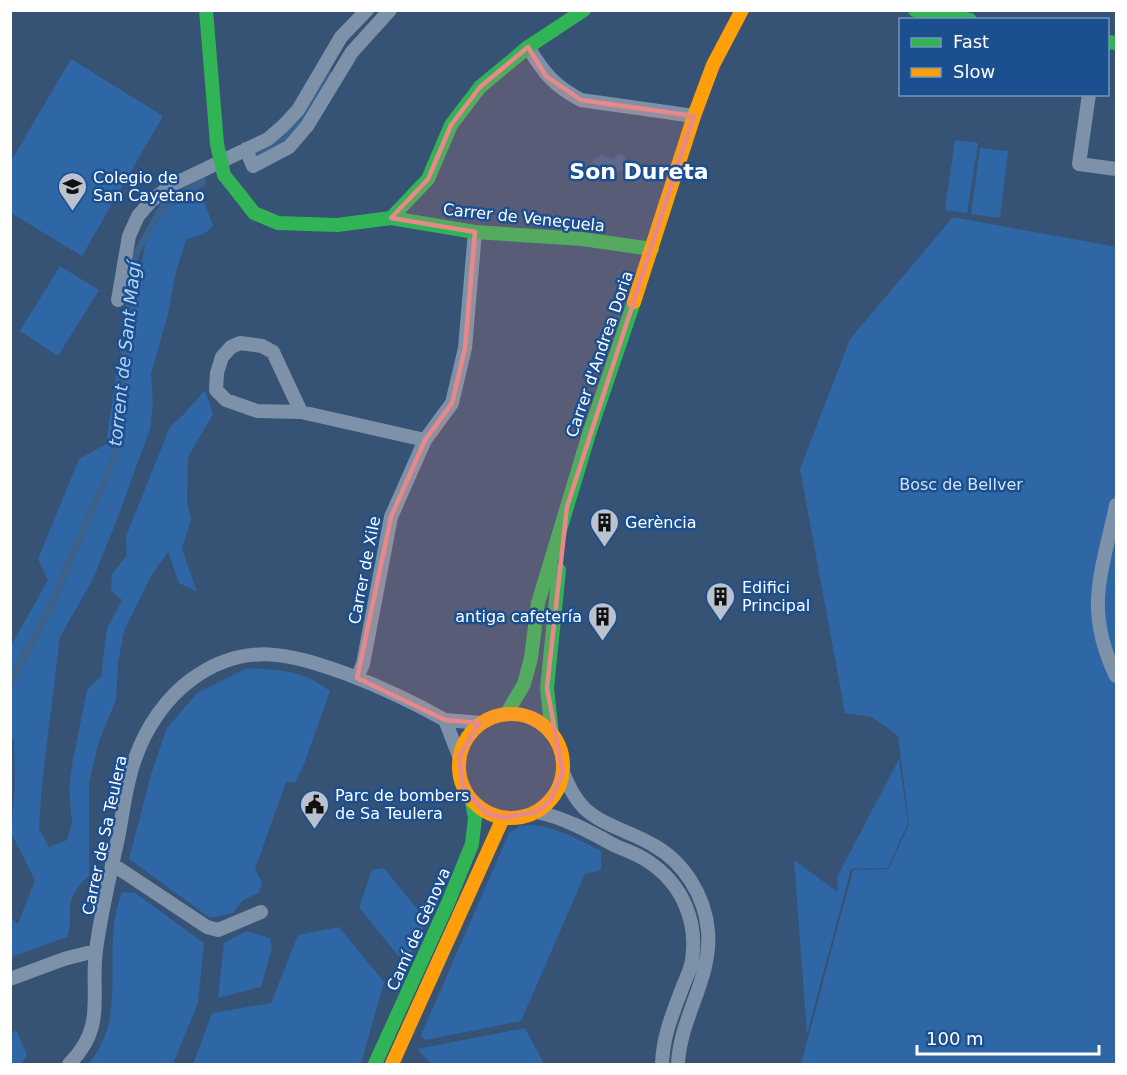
<svg xmlns="http://www.w3.org/2000/svg" width="1127" height="1075" viewBox="0 0 1127 1075" font-family="'DejaVu Sans',sans-serif">
  <style>
    .green { fill: #2f66a5 }
    .water { fill: #3b618d }
    .lines { fill: none; stroke-linecap: round; stroke-linejoin: round }
    .stream { stroke: #3b618d; stroke-width: 4 }
    .street { stroke: #7d92a8; stroke-width: 14 }
    .fast { stroke: #30b455; stroke-width: 14 }
    .slow { stroke: #ff9f0a; stroke-width: 14 }
    .fast-bridge { stroke: #30b455; stroke-width: 14 }
    .marked { fill: #e88989; fill-opacity: 0.2; stroke: #e88989; stroke-width: 4.5; stroke-linejoin: round }
    .labels { text-anchor: middle; stroke-width: 5; stroke-linejoin: round; paint-order: stroke }
    .poi-label { font-size: 16px; fill: #fff; stroke: #1b4f8f; text-anchor: start }
    .street-label { font-size: 16px; fill: #fff; stroke: #1b4f8f }
    .park-label { font-size: 16px; fill: #cfe3fa; stroke: #1b4f8f }
    .water-label { font-size: 18px; font-style: italic; fill: #b5d3f5; stroke: #1b4f8f }
    .district-label { font-size: 22px; font-weight: bold; fill: #fff; stroke: #1b4f8f }
  </style>
  <rect width="100%" height="100%" fill="#365274"/>
  <path class="green" d="M71,59L163,116L82,256L11,213V161Z
    M955,140L978,143L967,213L945,210Z
    M980,148L1008,151L1000,218L971,214Z
    M199,187L213,226L204,234L186,239L175,276L168,314L151,374L153,404L150,429L116,522L93,579L60,637L42,783L39,829L49,847L67,840L72,823L69,787L73,759L87,690L101,676L107,628L122,600L111,591L112,574L127,555L126,536L170,427L185,413L205,390L213,414L188,457L187,501L191,520L182,549L197,592L179,583L168,552L152,574L124,631L118,664L116,700L99,741L89,782V875C80,884 70,896 70,908C70,920 71,925 67,937L11,957V917L18,924L35,880L11,833L15,787L14,739L11,740V646L48,580L38,559L79,459L106,444L116,376L151,220L164,199Z
    M953,217L1116,247V1064H801L853,870L889,869L909,824L898,736L872,717L845,713L800,469L850,339Z
    M60,266L99,290L58,356L20,331Z
    M247,668C279,670 304,670 330,691L303,767L295,782H286L255,869L262,882L259,893L243,900L233,913L210,918L129,859L151,774L167,728L197,693Z
    M899,759L908,823L888,868L851,869L807,1034L794,860L838,892L837,877Z
    M532,825C560,828 576,839 601,851V870L585,874L521,1021L425,1040L421,1035L509,833L520,826Z
    M384,868L422,915L425,924L411,954L407,956H398L359,907L372,870Z
    M122,892L135,893L204,943L198,1003L173,1064H88C131,1016 99,948 122,892Z
    M339,927L384,982L361,1064H193L212,1013L271,1003L298,935Z
    M246,931L270,938L272,947L261,987L218,998L224,943Z
    M525,1028L544,1064H431L417,1049Z
    M16,1030L27,1055L21,1064H11V1034Z"/>
  <path class="water" d="M318,82L326,86L303,122L283,143L257,157L254,150Z
    M602,154L611,159L620,154L625,156L626,167L620,172L608,167L594,170L590,163Z
    M204,177L207,184L168,209L153,229L139,255L133,289L118,458L54,610L11,689V671L44,611L111,457L127,290L133,253L147,227L163,204L179,191Z"/>
  <g class="lines">
    <path class="stream" d="M320,87L329,73"/>
    <path class="street" d="M528,47C544,73 553,85 581,100L694,116
      M1089,94L1079,164L1116,169
      M246,149L253,166L289,147L307,126L352,52L390,10
      M118,300L129,236L138,216L151,201L172,185L268,139L283,126L298,110L341,37L367,10
      M301,412L273,352L262,346L240,343L231,347L222,357L217,373L216,390L226,400L257,411L301,412L425,440
      M1116,505C1111,532 1102,559 1099,587C1095,617 1103,649 1116,676
      M357,678L363,664L391,517L425,440L452,403L465,348L475,232
      M459,756L445,720L482,723
      M563,773C569,786 574,798 584,808C603,826 632,832 653,845C684,862 705,896 708,931C712,979 680,1017 678,1064
      M537,812C564,818 587,830 612,844C624,850 638,854 649,862C682,884 698,921 692,960C691,969 686,978 683,986C673,1013 663,1035 662,1064
      M112,864L207,927L218,930L261,912
      M10,979L64,959L95,951
      M69,1064C107,1027 90,995 96,950C101,913 110,875 118,838C123,813 126,783 135,759C146,727 166,698 192,679C246,640 290,654 347,674C381,687 413,702 445,720"/>
    <path class="fast" d="M206,10L217,144
      M915,10L970,20
      M1108,42L1116,43
      M240,195L254,213L278,223L337,225L391,218L475,232L582,239L652,249
      M391,218L428,179L451,125L480,87L528,47L584,10
      M507,713L524,684L531,658L538,603L589,434L634,302
      M552,734L547,688L559,570
      M375,1064L448,903L472,844L475,818L472,802"/>
    <path class="slow" d="M634,302L694,116L713,65L742,10
      M459 766a52 52 0 1 1 104 0a52 52 0 1 1-104 0Z
      M392,1064L503,818"/>
    <path class="fast-bridge" d="M217,144L224,175L240,195"/>
  </g>
  <path class="marked" d="M528,47L546,76L581,100L694,116L567,507L547,688L563,773L550,801L537,812L503,818L486,813L463,788L459,756L479,723L445,720L357,678L391,517L425,440L452,403L465,348L475,232L391,218L428,179L451,125L480,87Z"/>
  <defs>
    <symbol id="school-pin" viewBox="-11 -11 22 30"><path d="M0 17L-7.5 6A9.5 9.5 0 1 1 7.5 6Z" fill="#b9c2ce" stroke="#1b4f8f"/><path d="M0-5L7-2L0 1L-7-2ZM-4 1L0 2.5L4 1V4Q0 6-4 4Z" fill="#111"/></symbol>
    <symbol id="building-pin" viewBox="-11 -11 22 30"><path d="M0 17L-7.5 6A9.5 9.5 0 1 1 7.5 6Z" fill="#b9c2ce" stroke="#1b4f8f"/><path d="M-4-6H4V6H1V3H-1V6H-4ZM-2.5-4.3h1.7v1.8h-1.7ZM.8-4.3h1.7v1.8H.8ZM-2.5-1h1.7V.8h-1.7ZM.8-1h1.7V.8H.8Z" fill="#111"/></symbol>
    <symbol id="civic-pin" viewBox="-11 -11 22 30"><path d="M0 17L-7.5 6A9.5 9.5 0 1 1 7.5 6Z" fill="#b9c2ce" stroke="#1b4f8f"/><path d="M-.6-6.5H3V-4.5H.6V-3L4-1V1h2V6H-6V1h2V-1L-.6-3ZM-1.2 2.5V6h2.4V2.5Z" fill="#111"/></symbol>
  </defs>
  <g fill-rule="evenodd">
    <use href="#school-pin" x="56" y="170" width="33" height="45"/>
    <use href="#building-pin" x="588" y="506" width="33" height="45"/>
    <use href="#building-pin" x="704" y="580" width="33" height="45"/>
    <use href="#building-pin" x="586" y="600" width="33" height="45"/>
    <use href="#civic-pin" x="298" y="788" width="33" height="45"/>
  </g>
  <g class="labels">
    <g class="poi-label">
      <text x="93" y="183">Colegio de<tspan x="93" dy="18">San Cayetano</tspan></text>
      <text x="625" y="528">Gerència</text>
      <text x="742" y="593">Edifici<tspan x="742" dy="18">Principal</tspan></text>
      <text x="582" y="622" text-anchor="end">antiga cafetería</text>
      <text x="335" y="801">Parc de bombers<tspan x="335" dy="18">de Sa Teulera</tspan></text>
    </g>
    <g class="street-label">
      <text transform="translate(524 217) rotate(6)" y="6">Carrer de Veneçuela</text>
      <text transform="translate(599 354) rotate(-71)" y="6">Carrer d'Andrea Doria</text>
      <text transform="translate(364 570) rotate(-79)" y="6">Carrer de Xile</text>
      <text transform="translate(104 835) rotate(-78)" y="6">Carrer de Sa Teulera</text>
      <text transform="translate(418 929) rotate(-66)" y="6">Camí de Gènova</text>
    </g>
    <g class="park-label">
      <text x="961" y="490">Bosc de Bellver</text>
    </g>
    <g class="water-label">
      <text transform="translate(125 354) rotate(-84)" y="6">torrent de Sant Magí</text>
    </g>
    <g class="district-label">
      <text x="639" y="179">Son Dureta</text>
    </g>
  </g>
  <rect width="1127" height="1075" fill="none" stroke="#ffffff" stroke-width="24"/>
  <rect x="899" y="18" width="210" height="78" fill="#1b4f8f" stroke="#7695bc" stroke-width="1.5"/>
  <rect x="911" y="38" width="30" height="9" fill="#30b455" stroke="#7695bc" stroke-width="1.5"/>
  <text x="953" y="48" font-size="18" fill="#ffffff">Fast</text>
  <rect x="911" y="68" width="30" height="9" fill="#ff9f0a" stroke="#7695bc" stroke-width="1.5"/>
  <text x="953" y="78" font-size="18" fill="#ffffff">Slow</text>
  <path d="M917 1045v9h182v-9" fill="none" stroke="#ffffff" stroke-width="3"/>
  <text x="926" y="1045" font-size="18" fill="#ffffff" stroke="#1b4f8f" stroke-width="4.5" paint-order="stroke">100 m</text>
</svg>
